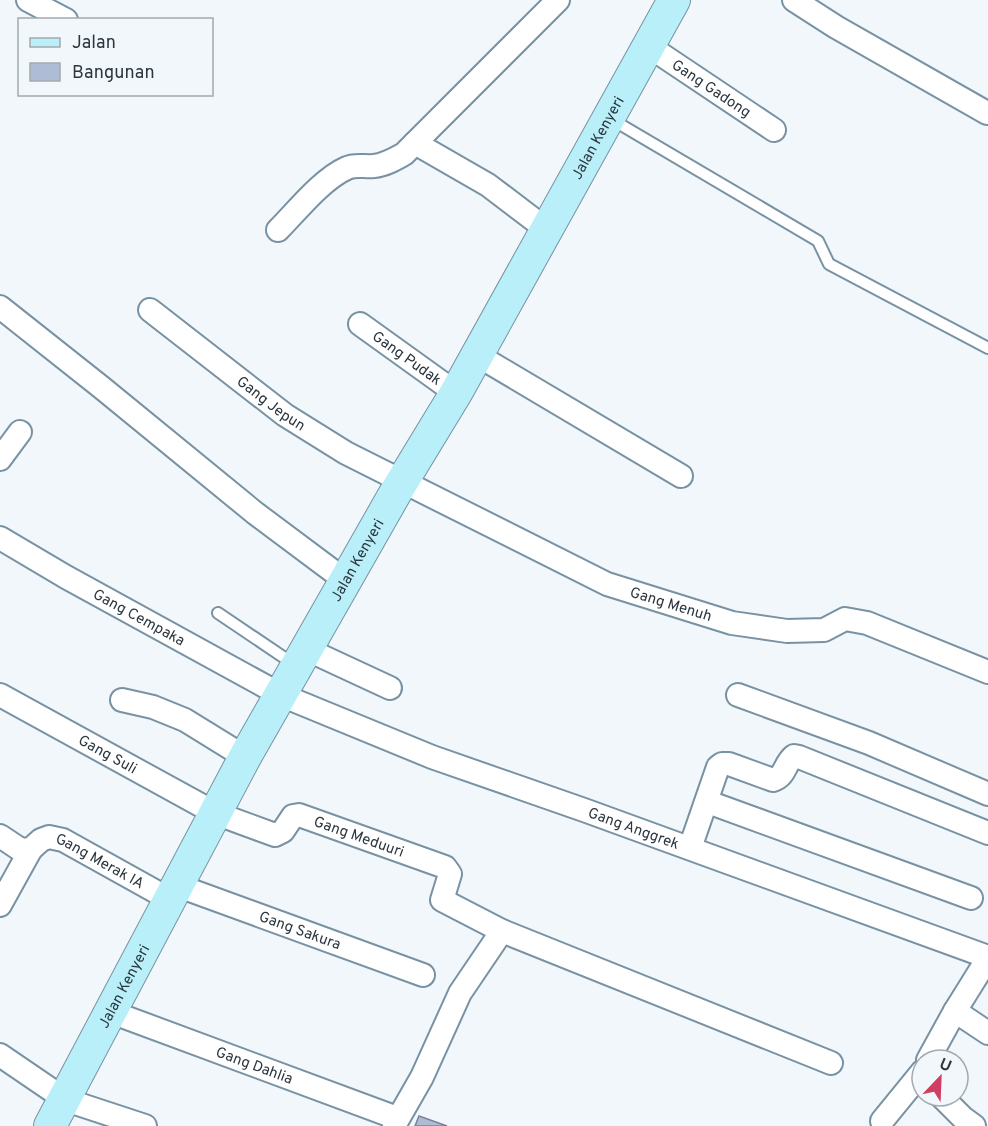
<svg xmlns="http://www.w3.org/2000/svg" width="988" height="1126" viewBox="0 0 988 1126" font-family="Overpass,sans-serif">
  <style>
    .building { fill: #afbcd5; stroke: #7a8495; stroke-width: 1.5 }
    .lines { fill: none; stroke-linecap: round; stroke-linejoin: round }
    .lane-casing { stroke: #7892a3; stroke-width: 14 }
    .street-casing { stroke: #7892a3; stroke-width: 26 }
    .secondary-casing { stroke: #7892a3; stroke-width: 34 }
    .lane { stroke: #fff; stroke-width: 10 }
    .street { stroke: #fff; stroke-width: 22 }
    .secondary { stroke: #b8eff8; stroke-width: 32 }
    .labels { text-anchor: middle; stroke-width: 4.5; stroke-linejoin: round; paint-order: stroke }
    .street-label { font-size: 15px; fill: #2b363e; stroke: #f1f7fb }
  </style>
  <rect width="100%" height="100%" fill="#f1f7fb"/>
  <path class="building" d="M419,1116L447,1126H415Z"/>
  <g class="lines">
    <defs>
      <path id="lane" d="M611,119L818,241L829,264L988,348
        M218,613L295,665"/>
      <g id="street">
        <path d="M28,0L66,20"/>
        <path d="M794,0L836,27L987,113"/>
        <path id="s1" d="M650,47L774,130"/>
        <path d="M415,143L488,185L546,229"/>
        <path d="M278,230C297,211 322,179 347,168C355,164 365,167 374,166C385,165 395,159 404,154L558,0"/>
        <path d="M0,307L101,387L255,513L346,581"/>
        <path id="s2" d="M150,310L285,415L346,453L607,584L732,623L787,631L824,630L845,619L867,623L988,672"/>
        <path id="s3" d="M360,324L456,393"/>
        <path d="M477,355L681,476"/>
        <path d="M0,459L20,432"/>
        <path id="s4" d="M0,538L66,577L281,695L432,757L584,810L988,957"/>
        <path d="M306,649L390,688"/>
        <path id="s5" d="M0,695L215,813L275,835L283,831L293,816L299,815L445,867L450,874L442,900L502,931"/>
        <path d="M738,695L869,743L988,794"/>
        <path d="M122,700L153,707L185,720L245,757"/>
        <path d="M708,802L971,898"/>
        <path id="s6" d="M0,836L21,850L31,849L41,840L49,837L63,840L169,899"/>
        <path d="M690,848L718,767L722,764H729L773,780C786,776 784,764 794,756L799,757L988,833"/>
        <path id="s7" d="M176,885L423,975"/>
        <path d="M0,905L31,849"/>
        <path d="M955,1011L988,1033"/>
        <path id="s8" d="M111,1012L397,1118"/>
        <path d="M0,1055L66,1100L145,1126"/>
        <path d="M928,1060L955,1011L988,958"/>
        <path d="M941,1096L963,1118L974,1126"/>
        <path d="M882,1121L922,1072"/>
        <path d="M394,1126L422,1077L460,993L502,931L831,1063"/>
      </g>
      <g id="secondary">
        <path id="s9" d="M50,1126L245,757L397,490L456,393L674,0"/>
      </g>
    </defs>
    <use href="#lane" class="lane-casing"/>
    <use href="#street" class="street-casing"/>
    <use href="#secondary" class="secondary-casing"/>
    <use href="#lane" class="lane"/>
    <use href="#street" class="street"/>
    <use href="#secondary" class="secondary"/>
  </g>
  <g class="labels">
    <g class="street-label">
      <text dy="5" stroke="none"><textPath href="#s1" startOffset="74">Gang Gadong</textPath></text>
      <text dy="5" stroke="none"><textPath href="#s9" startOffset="1130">Jalan Kenyeri</textPath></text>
      <text dy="5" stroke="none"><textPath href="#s3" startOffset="58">Gang Pudak</textPath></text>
      <text dy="5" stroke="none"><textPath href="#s2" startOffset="153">Gang Jepun</textPath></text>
      <text dy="5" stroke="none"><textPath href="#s9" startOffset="644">Jalan Kenyeri</textPath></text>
      <text dy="5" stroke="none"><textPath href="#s2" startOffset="602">Gang Menuh</textPath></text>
      <text dy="5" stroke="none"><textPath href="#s4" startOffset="160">Gang Cempaka</textPath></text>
      <text dy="5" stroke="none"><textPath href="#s5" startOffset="123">Gang Suli</textPath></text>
      <text dy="5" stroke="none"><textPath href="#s4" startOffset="699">Gang Anggrek</textPath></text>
      <text dy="5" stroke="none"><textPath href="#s5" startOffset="406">Gang Meduuri</textPath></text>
      <text dy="5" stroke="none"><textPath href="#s6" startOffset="114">Gang Merak IA</textPath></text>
      <text dy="5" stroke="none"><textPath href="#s7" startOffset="132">Gang Sakura</textPath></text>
      <text dy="5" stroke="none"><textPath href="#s9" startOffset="158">Jalan Kenyeri</textPath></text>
      <text dy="5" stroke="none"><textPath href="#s8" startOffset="153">Gang Dahlia</textPath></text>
    </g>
  </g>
  <rect x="18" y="18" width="195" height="78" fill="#f1f7fb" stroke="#a2aaaf" stroke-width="1.5"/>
  <rect x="30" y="38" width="30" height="9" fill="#b8eff8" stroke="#a2aaaf" stroke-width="1.5"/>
  <text x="72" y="48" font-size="18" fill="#2b363e">Jalan</text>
  <rect x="30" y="63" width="30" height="18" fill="#afbcd5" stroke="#a2aaaf" stroke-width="1.5"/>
  <text x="72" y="78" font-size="18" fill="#2b363e">Bangunan</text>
  <g transform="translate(940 1078) rotate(23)"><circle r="28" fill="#f1f7fb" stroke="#a2aaaf" stroke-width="1.5"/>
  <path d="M0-4.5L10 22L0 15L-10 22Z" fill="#cf3f64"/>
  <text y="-9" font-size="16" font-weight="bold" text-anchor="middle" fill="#2b363e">U</text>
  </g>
</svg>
